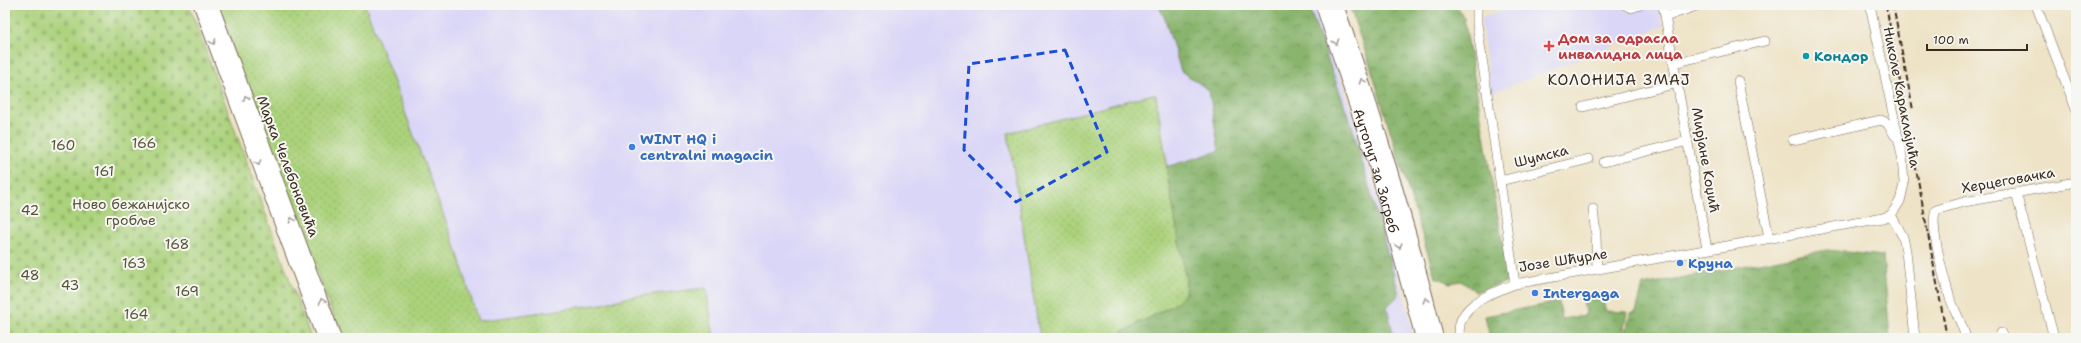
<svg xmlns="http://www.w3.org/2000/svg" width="2081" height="343" viewBox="0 0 2081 343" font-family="'Shantell Sans',sans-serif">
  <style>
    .built { fill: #dad6f7 }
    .grass { fill: url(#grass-dots); stroke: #737e4d }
    .forest { fill: url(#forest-crowns); stroke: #626f45 }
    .cemetery { fill: url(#cemetery-stones); stroke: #737e4d }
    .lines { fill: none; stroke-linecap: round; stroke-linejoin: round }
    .minor-casing { stroke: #7a6b59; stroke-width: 10 }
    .major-casing { stroke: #7a6b59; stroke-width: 14 }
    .highway-casing { stroke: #7a6b59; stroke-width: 16 }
    .minor { stroke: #fff; stroke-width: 9 }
    .major { stroke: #fff; stroke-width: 12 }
    .highway { stroke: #fff; stroke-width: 14 }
    .rail { stroke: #3b2a1e; stroke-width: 2; stroke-dasharray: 6 3; stroke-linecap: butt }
    .oneway { stroke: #a79f9a }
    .marked { fill: none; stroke: #1d4ed8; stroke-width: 3; stroke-dasharray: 8 5; stroke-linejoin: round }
    .health-dot { fill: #e0444e; stroke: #f6f6f2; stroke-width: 1.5 }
    .culture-dot { fill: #0f9aa8; stroke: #f6f6f2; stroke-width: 1.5 }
    .shop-dot { fill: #3f7fe0; stroke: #f6f6f2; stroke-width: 1.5 }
    .labels { text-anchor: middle; stroke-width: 4; stroke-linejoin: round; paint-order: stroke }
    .health-label { font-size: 14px; font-weight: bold; fill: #be3a42; stroke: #f6f6f2; text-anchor: start }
    .culture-label { font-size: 14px; font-weight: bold; fill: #0d838f; stroke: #f6f6f2; text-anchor: start }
    .street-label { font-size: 14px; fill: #3b2a1e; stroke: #f6f6f2 }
    .shop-label { font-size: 14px; font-weight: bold; fill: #366cbe; stroke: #f6f6f2; text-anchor: start }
    .park-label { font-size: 14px; fill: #575436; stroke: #f6f6f2 }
    .neighbourhood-label { font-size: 15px; letter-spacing: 1px; fill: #3b2a1e; stroke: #f6f6f2 }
  </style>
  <defs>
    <pattern id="grass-dots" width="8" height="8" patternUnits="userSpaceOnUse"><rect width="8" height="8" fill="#abd27c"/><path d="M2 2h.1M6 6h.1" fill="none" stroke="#94b46b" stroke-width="1.8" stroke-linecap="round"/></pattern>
    <pattern id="forest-crowns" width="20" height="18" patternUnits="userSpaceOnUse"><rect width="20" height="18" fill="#88b46c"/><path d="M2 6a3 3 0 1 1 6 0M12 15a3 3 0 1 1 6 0" fill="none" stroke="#709358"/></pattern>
    <pattern id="cemetery-stones" width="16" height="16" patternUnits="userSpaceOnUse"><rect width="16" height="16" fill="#abd27c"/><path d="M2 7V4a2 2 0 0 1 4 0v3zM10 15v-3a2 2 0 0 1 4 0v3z" fill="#94b46b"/></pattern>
  </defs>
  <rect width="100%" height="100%" fill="#f6f6f2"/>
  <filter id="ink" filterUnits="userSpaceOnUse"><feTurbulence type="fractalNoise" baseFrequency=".025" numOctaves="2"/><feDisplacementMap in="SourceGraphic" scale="8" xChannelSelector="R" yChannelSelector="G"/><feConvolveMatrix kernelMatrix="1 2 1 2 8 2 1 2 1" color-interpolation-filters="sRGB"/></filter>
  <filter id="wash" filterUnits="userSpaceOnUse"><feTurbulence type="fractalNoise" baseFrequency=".012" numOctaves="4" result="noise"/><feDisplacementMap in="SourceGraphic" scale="16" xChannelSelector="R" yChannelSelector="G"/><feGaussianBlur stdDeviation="0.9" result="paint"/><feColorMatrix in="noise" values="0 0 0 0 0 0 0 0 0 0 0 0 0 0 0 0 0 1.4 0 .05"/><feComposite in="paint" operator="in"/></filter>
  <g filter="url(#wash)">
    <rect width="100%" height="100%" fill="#eee3c6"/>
    <path class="built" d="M222,5H1314L1358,127L1415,338H341Z
      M1518,5H1621L1628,13L1647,5H1657L1664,26L1491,93L1481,22L1484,16Z"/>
    <path class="grass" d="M215,5H365L458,254L478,321L602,304L630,297L706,288L714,338H342Z
      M1153,94L1156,96L1186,281L1185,294L1177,303L1111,338H1040L1008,133Z"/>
    <path class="forest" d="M1158,5H1308L1353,129L1399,295L1387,307L1394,338H1111L1177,303L1185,294L1186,281L1166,167L1219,151L1209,90L1181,71L1164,16Z
      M1349,5H1456L1464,18L1509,281L1476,292L1461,281L1450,283L1435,277L1370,65Z
      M1827,250L1883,256L1890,338H1625L1630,313L1636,312L1643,285Z
      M1600,293L1606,311L1627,312L1622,338H1490L1485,316L1559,302L1562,319L1586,315L1582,297Z"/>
    <path class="cemetery" d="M5,5H189L311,338H5Z"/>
  </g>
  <g filter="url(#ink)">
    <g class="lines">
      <defs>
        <path id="minor" d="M1477,5V24L1515,284
          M1625,5L1631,8L1640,5
          M1663,5L1707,249
          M2036,5L2076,109
          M1665,17L1699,5
          M1674,63L1765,41
          M1738,81L1769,238
          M1583,107L1678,83
          M1793,140L1881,120L1887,123L1895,136
          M1604,162L1688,141
          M1500,181L1589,159
          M2016,193L2054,338
          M1593,209L1596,236L1597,269
          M1891,215L1903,237L1906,251L1915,338
          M2001,333L2003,338
          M1460,338C1453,306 1492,293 1515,284L1883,218L1891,215L1900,201L1904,184L1902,156L1870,5
          M1966,338C1962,323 1954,310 1949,295C1944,278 1929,225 1936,210L1964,202L2076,182"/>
        <path id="major" d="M200,5L323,338
          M212,5L335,338"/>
        <g id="highway">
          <path id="s1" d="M1323,5L1375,161L1423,338"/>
          <path d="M1336,5C1374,114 1408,225 1436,338"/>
        </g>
      </defs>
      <use href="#minor" class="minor-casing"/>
      <use href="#major" class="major-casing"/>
      <use href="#highway" class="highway-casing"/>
      <use href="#minor" class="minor"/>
      <use href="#major" class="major"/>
      <use href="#highway" class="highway"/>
      <path class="rail" d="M1886,5L1947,338
        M1893,5L1913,110"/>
    </g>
    <defs><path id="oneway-chevron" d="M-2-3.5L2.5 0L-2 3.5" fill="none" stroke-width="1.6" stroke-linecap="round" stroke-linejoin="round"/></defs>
    <g class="oneway">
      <use href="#oneway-chevron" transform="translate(213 42) rotate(70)"/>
      <use href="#oneway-chevron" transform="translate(1336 42) rotate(71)"/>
      <use href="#oneway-chevron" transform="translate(1362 81) rotate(-108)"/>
      <use href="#oneway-chevron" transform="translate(246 98) rotate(-110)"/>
      <use href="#oneway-chevron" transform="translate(258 163) rotate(70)"/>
      <use href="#oneway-chevron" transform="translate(292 220) rotate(-110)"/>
      <use href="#oneway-chevron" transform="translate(1399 246) rotate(74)"/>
      <use href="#oneway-chevron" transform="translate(1426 300) rotate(-105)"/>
      <use href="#oneway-chevron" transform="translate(322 301) rotate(-110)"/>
    </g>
  </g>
  <path class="marked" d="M1065,50L1107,152L1016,202L964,150L969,64Z"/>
  <path class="health-dot" d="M1547 40h4v4h4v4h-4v4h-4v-4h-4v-4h4z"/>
  <circle class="culture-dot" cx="1806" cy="56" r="4"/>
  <g class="shop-dot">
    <circle cx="632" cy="147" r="4"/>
    <circle cx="1680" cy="263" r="4"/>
    <circle cx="1535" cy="293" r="4"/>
  </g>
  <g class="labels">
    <g class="health-label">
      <text x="1558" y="43">Дом за одрасла<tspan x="1558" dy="16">инвалидна лица</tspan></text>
    </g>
    <g class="culture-label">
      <text x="1814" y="61">Кондор</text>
    </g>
    <g class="street-label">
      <text transform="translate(1902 97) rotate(79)" y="5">Николе Караклајића</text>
      <text transform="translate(1541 156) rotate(-14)" y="5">Шумска</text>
      <text transform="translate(1706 160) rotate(80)" y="5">Мирјане Коџић</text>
      <text transform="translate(288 166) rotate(69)" y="5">Марка Челебоновића</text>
      <text dy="5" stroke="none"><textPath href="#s1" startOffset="174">Аутопут за Загреб</textPath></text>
      <text transform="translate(2008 180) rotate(-10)" y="5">Херцеговачка</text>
      <text transform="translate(1563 260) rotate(-9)" y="5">Јозе Шћурле</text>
    </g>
    <g class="shop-label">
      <text x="640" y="144">WINT HQ i<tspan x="640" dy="16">centralni magacin</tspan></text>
      <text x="1688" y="268">Круна</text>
      <text x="1543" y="298">Intergaga</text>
    </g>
    <g class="park-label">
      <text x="144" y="148">166</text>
      <text x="63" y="150">160</text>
      <text x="104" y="176">161</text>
      <text x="131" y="209">Ново бежанијско<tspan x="131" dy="16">гробље</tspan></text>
      <text x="30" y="215">42</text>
      <text x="177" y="249">168</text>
      <text x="134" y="268">163</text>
      <text x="30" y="280">48</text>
      <text x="70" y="290">43</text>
      <text x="187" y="296">169</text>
      <text x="136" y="319">164</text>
    </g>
    <g class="neighbourhood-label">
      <text x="1619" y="85">КОЛОНИЈА ЗМАЈ</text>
    </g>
  </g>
  <rect width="2081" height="343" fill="none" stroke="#f6f6f2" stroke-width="20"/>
  <path d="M1927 44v6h100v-6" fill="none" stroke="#3b2a1e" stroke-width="2"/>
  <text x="1933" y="44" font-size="12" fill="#3b2a1e" stroke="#f6f6f2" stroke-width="3" paint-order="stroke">100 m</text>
</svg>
